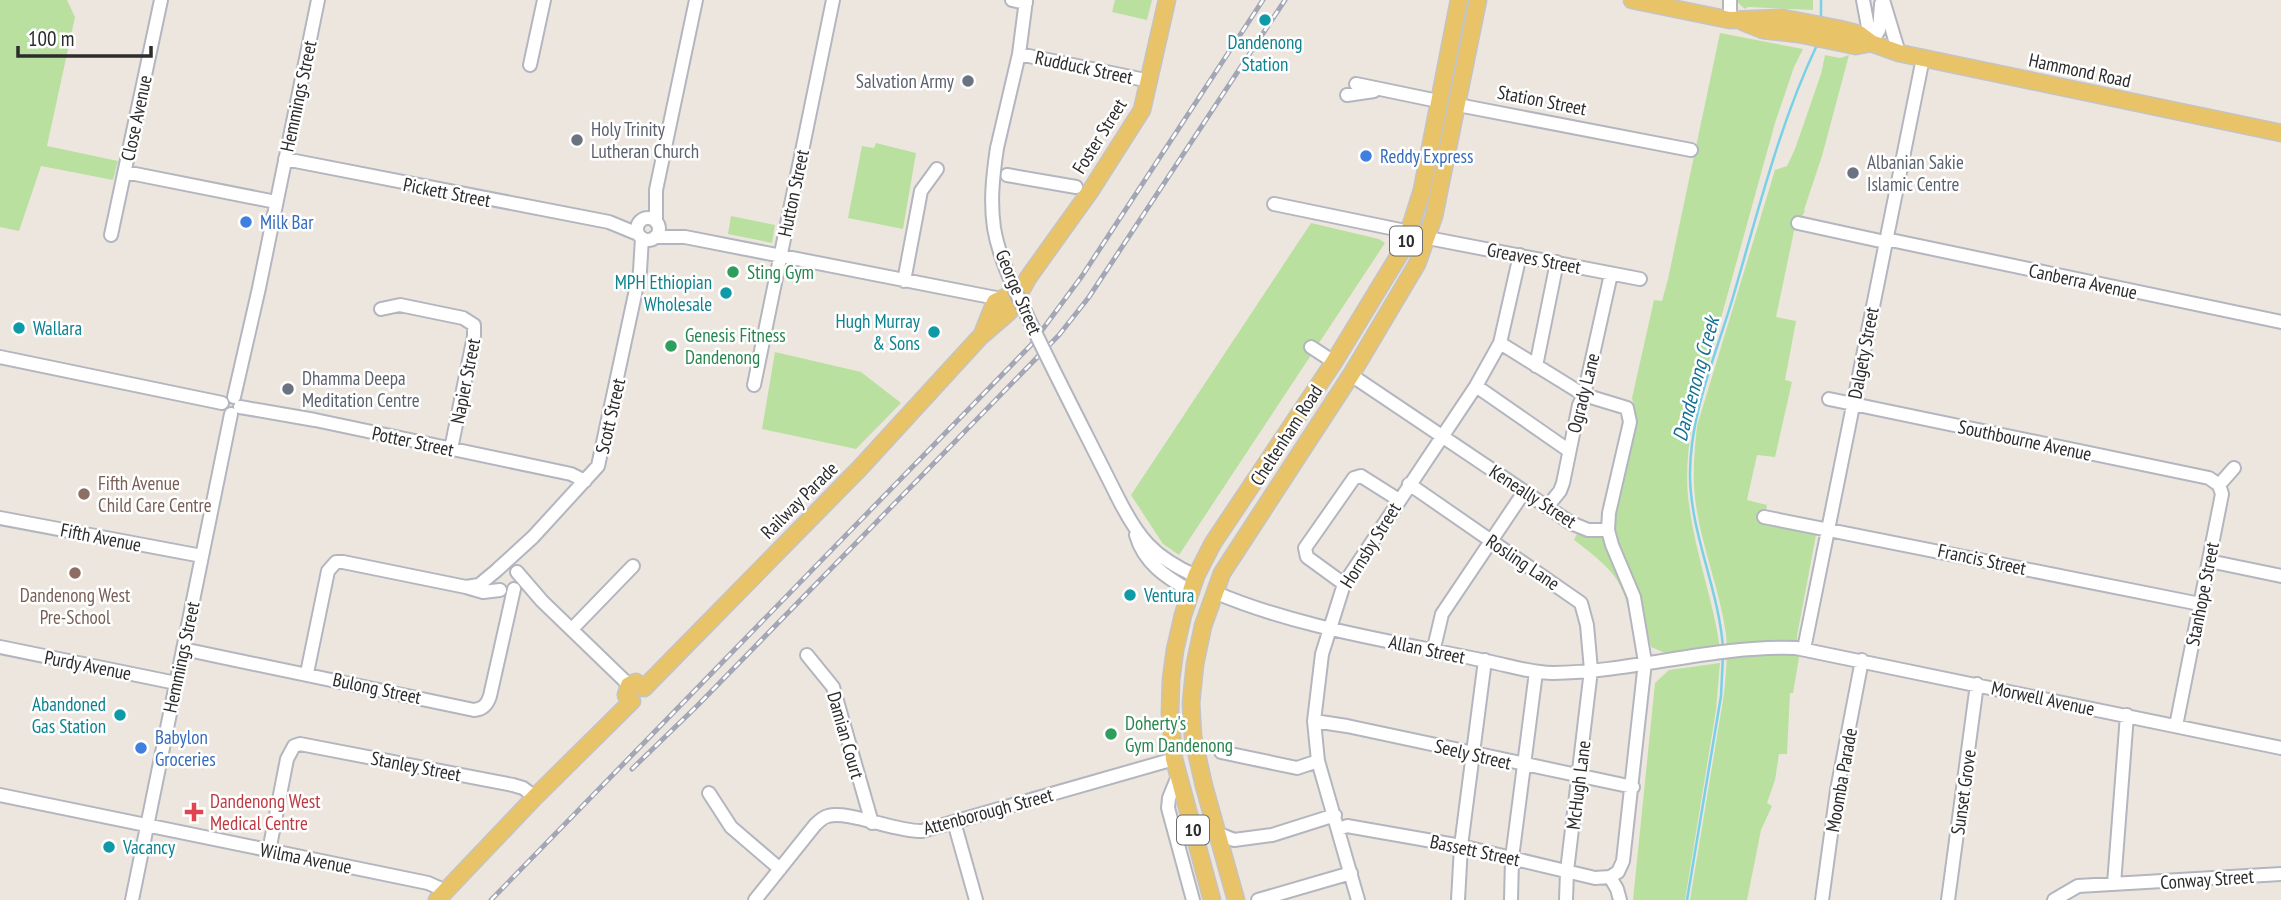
<svg xmlns="http://www.w3.org/2000/svg" width="2281" height="900" viewBox="0 0 2281 900" font-family="'PT Sans Narrow',sans-serif">
  <style>
    .green { fill: #b9e09f }
    .lines { fill: none; stroke-linecap: round; stroke-linejoin: round }
    .stream { stroke: #79d1e8; stroke-width: 2.5 }
    .minor-casing { stroke: #b3b6be; stroke-width: 16 }
    .major-casing { stroke: #c4c4c4; stroke-width: 19 }
    .minor { stroke: #fff; stroke-width: 12 }
    .major { stroke: #e9c368; stroke-width: 16 }
    .rail-casing { stroke: #a2a6b5; stroke-width: 5 }
    .rail { stroke: #fff; stroke-width: 2.5; stroke-dasharray: 8; stroke-linecap: butt }
    .minor-bridge-casing { stroke: #b3b6be; stroke-width: 16; stroke-linecap: butt }
    .minor-bridge { stroke: #fff; stroke-width: 12 }
    .culture-dot { fill: #0f9aa8; stroke: #fff; stroke-width: 2.5 }
    .worship-dot { fill: #6b7280; stroke: #fff; stroke-width: 2.5 }
    .shop-dot { fill: #3f7fe0; stroke: #fff; stroke-width: 2.5 }
    .leisure-dot { fill: #2e9e5b; stroke: #fff; stroke-width: 2.5 }
    .education-dot { fill: #8d6e63; stroke: #fff; stroke-width: 2.5 }
    .health-dot { fill: #e0444e; stroke: #fff; stroke-width: 2.5 }
    .labels { text-anchor: middle; stroke-width: 5; stroke-linejoin: round; paint-order: stroke }
    .shield { fill: #fff; stroke: #6b6b6b; stroke-width: 2 }
    .shield-label { font-size: 18px; font-weight: bold; fill: #2c2c2c }
    .culture-label { font-size: 19px; fill: #0d838f; stroke: #fff; text-anchor: end }
    .street-label { font-size: 19px; fill: #2c2c2c; stroke: #fff }
    .worship-label { font-size: 19px; fill: #5b616d; stroke: #fff; text-anchor: start }
    .shop-label { font-size: 19px; fill: #366cbe; stroke: #fff; text-anchor: start }
    .leisure-label { font-size: 19px; fill: #27864d; stroke: #fff; text-anchor: start }
    .education-label { font-size: 19px; fill: #785e54; stroke: #fff; text-anchor: start }
    .health-label { font-size: 19px; fill: #be3a42; stroke: #fff; text-anchor: start }
    .water-label { font-size: 21px; font-style: italic; fill: #157297; stroke: #fff }
  </style>
  <rect width="100%" height="100%" fill="#ede6df"/>
  <path class="green" d="M0,0H67L75,17L47,146L118,161L113,180L41,166L19,231L0,227Z
    M1115,0H1152L1147,20L1112,12Z
    M1735,0H1813V10L1748,7L1745,9Z
    M1720,33L1803,49L1794,67L1775,123L1692,423C1688,450 1685,477 1689,504C1695,553 1713,599 1720,648L1665,653L1651,647L1637,585L1619,555L1612,527L1635,411L1632,398L1654,300L1662,301L1668,279Z
    M1825,55L1840,58L1849,55L1822,156L1804,210L1805,211L1794,231L1776,317L1796,321L1785,380L1792,382L1775,457L1757,455L1747,500L1767,505L1764,520L1817,530L1797,636L1799,658L1793,693H1790L1787,754H1779L1775,780L1767,803L1772,806L1761,830L1747,900H1690L1724,694C1726,674 1728,654 1726,634C1719,584 1697,537 1694,486C1693,466 1695,446 1697,426L1775,170L1787,166L1795,149L1821,74Z
    M876,143L916,153L903,229L848,218L862,146L874,148Z
    M731,216L775,225L772,243L728,234Z
    M1311,223L1379,239L1385,243L1179,555L1163,544L1131,495Z
    M775,352L861,372L901,403L856,449L762,429Z
    M1578,532L1605,538L1612,562L1624,581L1640,645L1636,649C1625,587 1626,579 1574,540Z
    M1720,663L1716,710L1685,900H1633L1655,683L1669,670Z"/>
  <g class="lines">
    <path class="stream" d="M1821,18V0
      M1723,648C1719,590 1691,535 1690,477C1689,415 1716,355 1733,297C1758,212 1779,125 1817,45
      M1687,900L1721,696L1723,655"/>
    <defs>
      <path id="minor" d="M1012,0L1026,3
        M1730,0V20
        M1863,0L1871,43
        M1883,0L1899,53
        M1871,43L1879,30L1881,4
        M1019,54L1150,81
        M530,65L544,0
        M1356,84L1438,101
        M1347,95L1374,91
        M1458,105L1691,150
        M997,148L1019,54L1026,0
        M285,159L609,222L638,234
        M125,172L276,202
        M1007,175L1076,187
        M1274,204L1410,232
        M637 229a11 11 0 1 1 22 0a11 11 0 1 1-22 0Z
        M656,222V190L696,0
        M1798,223L1885,242
        M111,235L161,0
        M655,237H685L1001,299
        M1428,238L1640,279
        M1886,239L2281,322
        M904,281L921,191L937,169
        M381,309L400,305L463,318L474,325V336L451,449
        M1500,343L1584,395L1627,408L1630,422L1609,513L1608,530L1612,545L1634,597L1645,662L1623,861L1618,872L1610,877
        M1311,347L1334,362
        M0,357L222,403
        M1536,366L1557,262
        M1351,375L1571,523L1588,530H1608
        M754,385L833,0
        M1476,386L1568,450
        M234,397L259,288L318,0
        M1829,399L2209,478L2219,485
        M240,407L315,420L571,474L585,481
        M1409,484L1581,603L1587,625L1591,670L1567,871L1566,900
        M1117,496C1138,538 1153,557 1196,576
        M1547,507L1560,491L1563,483L1579,405L1584,395L1611,274
        M1764,517L2200,604
        M0,518L202,556
        M1136,535C1144,563 1166,577 1190,591
        M2209,561L2281,576
        M498,569L533,537L598,466L640,271L642,238
        M517,572L542,601L629,685
        M1344,584L1307,557L1305,548L1354,478L1361,476L1399,500
        M466,587L479,585L497,570
        M1214,592C1298,628 1397,642 1486,661C1508,665 1530,673 1553,673C1634,672 1714,645 1796,648L2281,748
        M572,629L633,566
        M0,647L176,683
        M183,649L474,710C483,709 487,705 490,696L514,589
        M1804,649L1923,58
        M1433,652L1442,614L1524,492
        M807,655L833,687L872,823
        M307,673L328,571L336,562H343L466,587L483,592L500,590
        M1314,721L1347,726L1633,787
        M2176,726L2222,494L2219,485L2234,468
        M1221,752L1297,768L1318,761
        M1178,776L1169,798L1168,808L1193,900
        M709,793L731,827L780,869
        M0,795L428,883L446,891
        M954,822L976,900
        M1339,829L1347,826L1461,846L1595,878L1610,877
        M1217,833L1234,840L1272,835L1335,815
        M269,851L287,759L294,746L300,744L513,785L523,788L535,797
        M1610,877L1617,889L1620,900
        M2114,884L2127,715
        M132,900L231,414
        M755,900L815,825C819,821 823,817 828,816C848,810 896,832 922,831L1174,759
        M1258,900L1351,873
        M1358,900L1318,761L1314,721L1322,654L1344,584L1476,386L1500,343L1520,255
        M1458,900L1461,846L1485,660
        M1511,900L1512,858L1536,672
        M1822,900L1837,790L1862,660
        M1948,900L1977,684
        M2054,900L2078,886L2281,874"/>
      <path id="major" d="M1632,0L1730,20L1783,18L1840,29L1859,34L1871,43L1899,53L2281,133
        M1743,22L1763,30L1799,34L1856,46L1871,43
        M983,332L995,302L1008,296L1022,285
        M644,688L860,468L980,337L1009,312L1028,278L1091,190L1142,110L1167,0
        M632,701L626,695L629,685L636,682L644,688
        M437,900L535,797L632,701
        M1212,900L1174,759L1170,713L1171,680L1175,650L1183,615L1196,576L1213,543L1334,362L1404,247L1422,190L1459,0
        M1236,900L1204,786L1193,737L1191,703L1195,664L1203,626L1222,573L1351,375L1417,264L1434,216L1478,0"/>
    </defs>
    <use href="#minor" class="minor-casing"/>
    <use href="#major" class="major-casing"/>
    <use href="#minor" class="minor"/>
    <use href="#major" class="major"/>
    <defs>
      <path id="rail" d="M632,769L697,706L1059,335L1089,297L1285,0
        M491,900L1031,345L1082,276L1263,0"/>
    </defs>
    <use href="#rail" class="rail-casing"/>
    <use href="#rail" class="rail"/>
    <defs>
      <path id="minor-bridge" d="M997,148C993,175 990,201 994,228C1000,263 1018,296 1033,328C1060,384 1089,440 1117,496"/>
    </defs>
    <use href="#minor-bridge" class="minor-bridge-casing"/>
    <use href="#minor-bridge" class="minor-bridge"/>
  </g>
  <g class="culture-dot">
    <circle cx="1265" cy="20" r="7"/>
    <circle cx="726" cy="293" r="7"/>
    <circle cx="19" cy="328" r="7"/>
    <circle cx="934" cy="332" r="7"/>
    <circle cx="1130" cy="595" r="7"/>
    <circle cx="120" cy="715" r="7"/>
    <circle cx="109" cy="847" r="7"/>
  </g>
  <g class="worship-dot">
    <circle cx="968" cy="81" r="7"/>
    <circle cx="577" cy="140" r="7"/>
    <circle cx="1853" cy="173" r="7"/>
    <circle cx="288" cy="389" r="7"/>
  </g>
  <g class="shop-dot">
    <circle cx="1366" cy="156" r="7"/>
    <circle cx="246" cy="222" r="7"/>
    <circle cx="141" cy="748" r="7"/>
  </g>
  <g class="leisure-dot">
    <circle cx="733" cy="272" r="7"/>
    <circle cx="671" cy="346" r="7"/>
    <circle cx="1111" cy="734" r="7"/>
  </g>
  <g class="education-dot">
    <circle cx="84" cy="494" r="7"/>
    <circle cx="75" cy="573" r="7"/>
  </g>
  <path class="health-dot" d="M190.5 801.5h7v7h7v7h-7v7h-7v-7h-7v-7h7z"/>
  <g class="labels">
    <g class="shield">
      <rect x="1390" y="226.5" width="32" height="29" rx="5"/>
      <rect x="1177" y="815.5" width="32" height="29" rx="5"/>
    </g>
    <g class="shield-label">
      <text x="1406" y="247">10</text>
      <text x="1193" y="836">10</text>
    </g>
    <g class="culture-label">
      <text x="1265" y="49" text-anchor="middle">Dandenong<tspan x="1265" dy="22">Station</tspan></text>
      <text x="712" y="289">MPH Ethiopian<tspan x="712" dy="22">Wholesale</tspan></text>
      <text x="920" y="328">Hugh Murray<tspan x="920" dy="22">&amp; Sons</tspan></text>
      <text x="33" y="335" text-anchor="start">Wallara</text>
      <text x="1144" y="602" text-anchor="start">Ventura</text>
      <text x="106" y="711">Abandoned<tspan x="106" dy="22">Gas Station</tspan></text>
      <text x="123" y="854" text-anchor="start">Vacancy</text>
    </g>
    <g class="street-label">
      <text transform="translate(1084 67) rotate(12)" y="7">Rudduck Street</text>
      <text transform="translate(2080 70) rotate(12)" y="7">Hammond Road</text>
      <text transform="translate(298 96) rotate(-78)" y="7">Hemmings Street</text>
      <text transform="translate(1542 100) rotate(11)" y="7">Station Street</text>
      <text transform="translate(136 118) rotate(-78)" y="7">Close Avenue</text>
      <text transform="translate(1099 136) rotate(-58)" y="7">Foster Street</text>
      <text transform="translate(447 192) rotate(11)" y="7">Pickett Street</text>
      <text transform="translate(793 193) rotate(-78)" y="7">Hutton Street</text>
      <text transform="translate(1534 258) rotate(11)" y="7">Greaves Street</text>
      <text transform="translate(2083 281) rotate(12)" y="7">Canberra Avenue</text>
      <text transform="translate(1019 292) rotate(67)" y="7">George Street</text>
      <text transform="translate(1863 353) rotate(-79)" y="7">Dalgety Street</text>
      <text transform="translate(465 381) rotate(-79)" y="7">Napier Street</text>
      <text transform="translate(1583 393) rotate(-76)" y="7">Ogrady Lane</text>
      <text transform="translate(610 416) rotate(-77)" y="7">Scott Street</text>
      <text transform="translate(1286 435) rotate(-57)" y="7">Cheltenham Road</text>
      <text transform="translate(2025 440) rotate(12)" y="7">Southbourne Avenue</text>
      <text transform="translate(413 441) rotate(12)" y="7">Potter Street</text>
      <text transform="translate(1533 496) rotate(33)" y="7">Keneally Street</text>
      <text transform="translate(799 500) rotate(-45)" y="7">Railway Parade</text>
      <text transform="translate(101 537) rotate(11)" y="7">Fifth Avenue</text>
      <text transform="translate(1370 545) rotate(-58)" y="7">Hornsby Street</text>
      <text transform="translate(1982 559) rotate(12)" y="7">Francis Street</text>
      <text transform="translate(1523 562) rotate(34)" y="7">Rosling Lane</text>
      <text transform="translate(2202 594) rotate(-79)" y="7">Stanhope Street</text>
      <text transform="translate(1427 649) rotate(12)" y="7">Allan Street</text>
      <text transform="translate(181 657) rotate(-78)" y="7">Hemmings Street</text>
      <text transform="translate(88 665) rotate(11)" y="7">Purdy Avenue</text>
      <text transform="translate(377 688) rotate(12)" y="7">Bulong Street</text>
      <text transform="translate(2043 698) rotate(12)" y="7">Morwell Avenue</text>
      <text transform="translate(846 735) rotate(74)" y="7">Damian Court</text>
      <text transform="translate(1473 754) rotate(13)" y="7">Seely Street</text>
      <text transform="translate(416 766) rotate(11)" y="7">Stanley Street</text>
      <text transform="translate(1841 780) rotate(-80)" y="7">Moomba Parade</text>
      <text transform="translate(1578 785) rotate(-83)" y="7">McHugh Lane</text>
      <text transform="translate(1963 792) rotate(-82)" y="7">Sunset Grove</text>
      <text transform="translate(988 811) rotate(-15)" y="7">Attenborough Street</text>
      <text transform="translate(1475 850) rotate(12)" y="7">Bassett Street</text>
      <text transform="translate(306 858) rotate(11)" y="7">Wilma Avenue</text>
      <text transform="translate(2207 879) rotate(-4)" y="7">Conway Street</text>
    </g>
    <g class="worship-label">
      <text x="954" y="88" text-anchor="end">Salvation Army</text>
      <text x="591" y="136">Holy Trinity<tspan x="591" dy="22">Lutheran Church</tspan></text>
      <text x="1867" y="169">Albanian Sakie<tspan x="1867" dy="22">Islamic Centre</tspan></text>
      <text x="302" y="385">Dhamma Deepa<tspan x="302" dy="22">Meditation Centre</tspan></text>
    </g>
    <g class="shop-label">
      <text x="1380" y="163">Reddy Express</text>
      <text x="260" y="229">Milk Bar</text>
      <text x="155" y="744">Babylon<tspan x="155" dy="22">Groceries</tspan></text>
    </g>
    <g class="leisure-label">
      <text x="747" y="279">Sting Gym</text>
      <text x="685" y="342">Genesis Fitness<tspan x="685" dy="22">Dandenong</tspan></text>
      <text x="1125" y="730">Doherty's<tspan x="1125" dy="22">Gym Dandenong</tspan></text>
    </g>
    <g class="education-label">
      <text x="98" y="490">Fifth Avenue<tspan x="98" dy="22">Child Care Centre</tspan></text>
      <text x="75" y="602" text-anchor="middle">Dandenong West<tspan x="75" dy="22">Pre-School</tspan></text>
    </g>
    <g class="health-label">
      <text x="210" y="808">Dandenong West<tspan x="210" dy="22">Medical Centre</tspan></text>
    </g>
    <g class="water-label">
      <text transform="translate(1696 379) rotate(-75)" y="7">Dandenong Creek</text>
    </g>
  </g>
  <path d="M18 46v10h133v-10" fill="none" stroke="#2c2c2c" stroke-width="3.5"/>
  <text x="28" y="46" font-size="21" fill="#2c2c2c" stroke="#ffffff" stroke-width="5" paint-order="stroke">100 m</text>
</svg>
